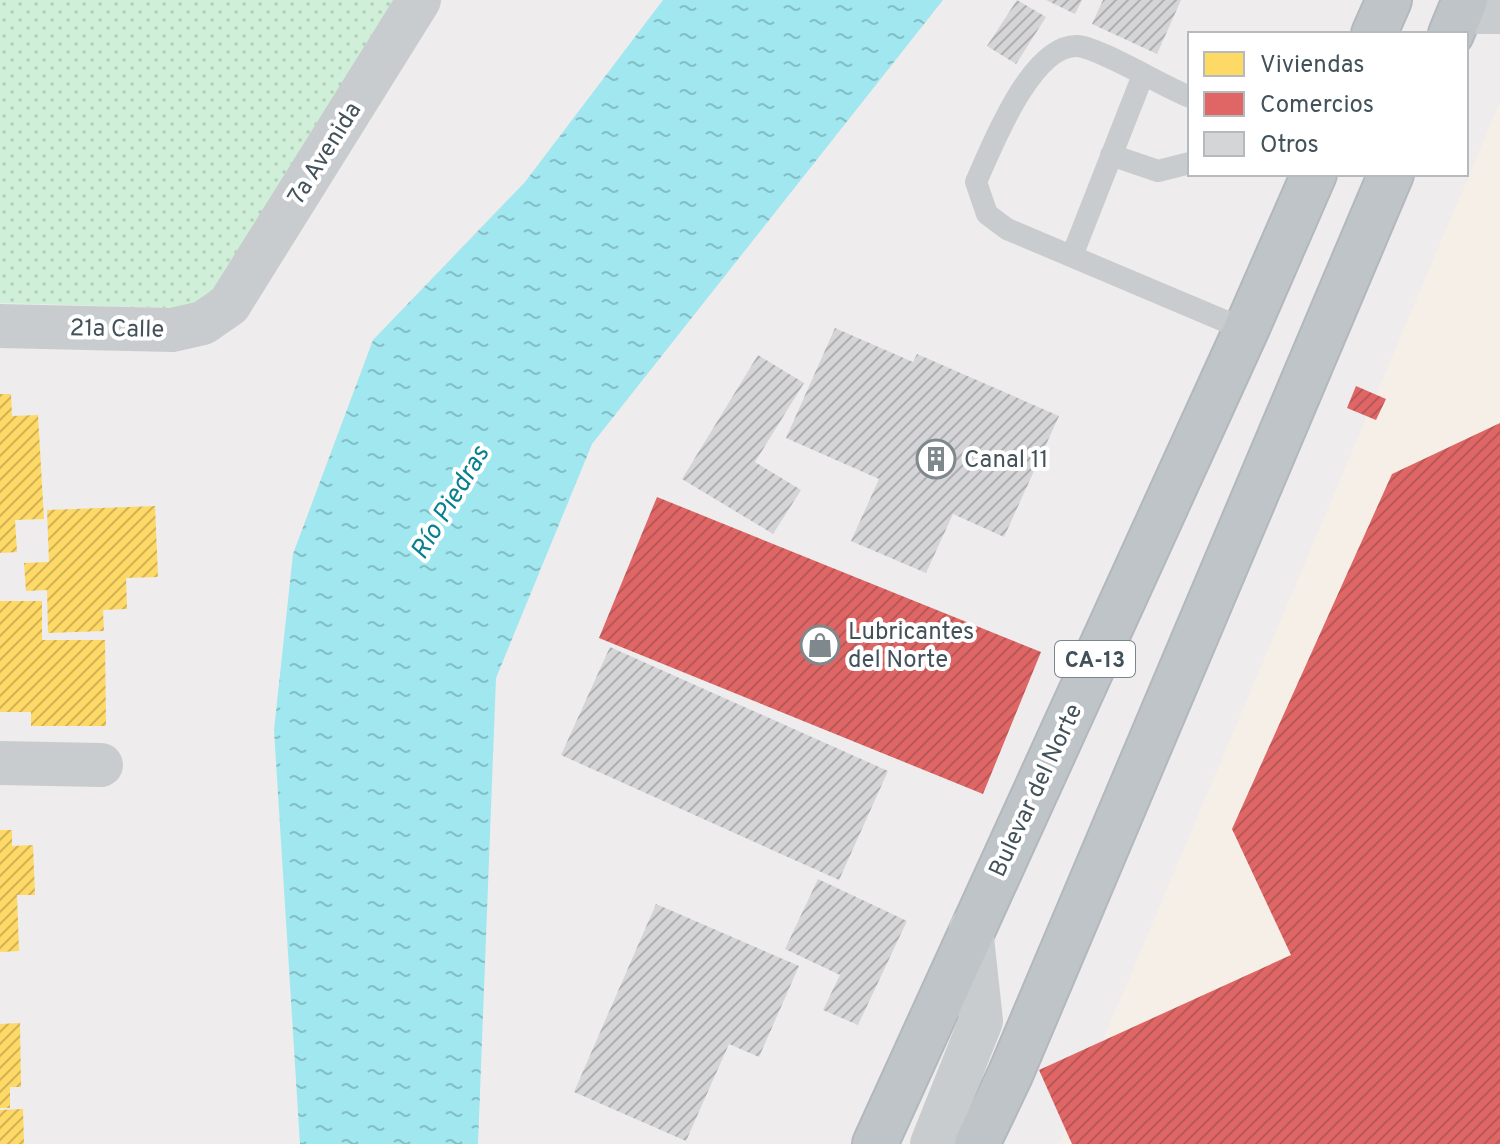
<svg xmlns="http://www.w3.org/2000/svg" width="1500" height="1144" viewBox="0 0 1500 1144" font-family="Overpass,sans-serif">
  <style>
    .commercial { fill: #f6efe7 }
    .park { fill: url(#park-dots) }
    .water { fill: url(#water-ripples) }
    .homes { fill: url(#homes-hatch) }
    .shops { fill: url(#shops-hatch) }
    .building { fill: url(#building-hatch) }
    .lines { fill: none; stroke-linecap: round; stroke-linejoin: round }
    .trunk-casing { stroke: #b2b8bd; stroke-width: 48 }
    .service { stroke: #c9ccce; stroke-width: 22 }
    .minor { stroke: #c9ccce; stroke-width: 44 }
    .tertiary { stroke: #c9ccce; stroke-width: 44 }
    .trunk { stroke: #bec4c8; stroke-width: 44 }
    .labels { text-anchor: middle; stroke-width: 8; stroke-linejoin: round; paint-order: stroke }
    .shield { fill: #fff; stroke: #7b868c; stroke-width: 2 }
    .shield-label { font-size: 22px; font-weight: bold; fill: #43525a }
    .street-label { font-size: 24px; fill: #43525a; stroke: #fff }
    .poi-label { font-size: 24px; fill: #43525a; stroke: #fff; text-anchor: start }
    .water-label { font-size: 26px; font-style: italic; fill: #067f8e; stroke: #fff }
  </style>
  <defs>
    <pattern id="park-dots" width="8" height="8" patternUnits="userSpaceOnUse" patternTransform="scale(2)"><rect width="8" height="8" fill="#cfefd8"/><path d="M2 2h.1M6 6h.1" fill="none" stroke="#b3cfbc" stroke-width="1.8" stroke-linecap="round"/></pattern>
    <pattern id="water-ripples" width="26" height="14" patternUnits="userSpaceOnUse" patternTransform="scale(2)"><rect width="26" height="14" fill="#a0e7f0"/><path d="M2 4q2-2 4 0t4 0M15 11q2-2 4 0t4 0" fill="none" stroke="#84bec5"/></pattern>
    <pattern id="homes-hatch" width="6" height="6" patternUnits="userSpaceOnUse" patternTransform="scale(2)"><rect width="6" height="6" fill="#ffd966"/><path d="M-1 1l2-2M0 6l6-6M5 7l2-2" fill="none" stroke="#d0b357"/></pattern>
    <pattern id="shops-hatch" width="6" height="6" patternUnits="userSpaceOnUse" patternTransform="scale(2)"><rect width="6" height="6" fill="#e06666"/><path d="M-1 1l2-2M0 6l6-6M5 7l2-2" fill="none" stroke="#b75757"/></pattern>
    <pattern id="building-hatch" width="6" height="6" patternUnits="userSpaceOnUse" patternTransform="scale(2)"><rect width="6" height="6" fill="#d5d5d7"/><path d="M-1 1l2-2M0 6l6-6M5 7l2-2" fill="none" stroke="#aeafb1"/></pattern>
  </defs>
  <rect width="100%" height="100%" fill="#eeeced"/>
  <path class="commercial" d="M1500,102V1144H1059Z"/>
  <path class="park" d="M0,0H406L208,309L0,303Z"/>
  <path class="water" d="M663,0H943L592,444L496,678L478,1144H300L274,730L293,554L373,340L525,182Z"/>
  <path class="homes" d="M0,394H11L12,416L38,415L44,519L15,520L17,552L0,553Z
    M155,506L158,577L126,578L127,609L103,610L104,631L48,633L47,590L26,591L24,563L49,562L47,510Z
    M0,601H42V640H105L106,726H31V712H0Z
    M0,830H12V846L33,845L35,895H17L19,951L0,952Z
    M20,1023L21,1087H10V1108H0V1024Z
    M23,1109L24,1144H0V1110Z"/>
  <path class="shops" d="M1356,386L1386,399L1376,420L1347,408Z
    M1500,423V1144H1072L1039,1070L1291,955L1232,829L1392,474Z
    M657,497L1041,652L983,794L599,638Z"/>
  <path class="building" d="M1017,0L1046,17L1016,64L987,46Z
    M1046,0H1082L1075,14Z
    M1103,0H1181L1157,54L1092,24Z
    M835,328L913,362L917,354L1059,416L1004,537L953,514L926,573L851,541L879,479L786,438Z
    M758,355L804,383L755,462L801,490L773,534L682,479Z
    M610,647L888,771L839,880L561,755Z
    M818,879L907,921L858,1025L823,1010L840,975L785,949Z
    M656,904L799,966L759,1057L729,1044L686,1141L574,1092Z"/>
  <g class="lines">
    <defs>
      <path id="trunk" d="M1374,34L1389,0
        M1451,34L1465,0
        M875,1144L1246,330L1314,174
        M977,1144L1010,1075L1391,174"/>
    </defs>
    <use href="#trunk" class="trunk-casing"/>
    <path class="service" d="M1190,97C1164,87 1100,48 1078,46C1032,43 992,146 976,182L987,214L1007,229L1246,330
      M1111,155L1158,171L1190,163
      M1072,256L1143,75"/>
    <path class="minor" d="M1460,12H1500
      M0,326L172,330L203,323L229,305L419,0
      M0,763L101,765"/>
    <path class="tertiary" d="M932,1144L981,1021L971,929"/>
    <use href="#trunk" class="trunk"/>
  </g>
  <defs>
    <symbol id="building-ring" viewBox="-11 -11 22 22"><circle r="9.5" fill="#fff" stroke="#7f888d" stroke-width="1.5"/><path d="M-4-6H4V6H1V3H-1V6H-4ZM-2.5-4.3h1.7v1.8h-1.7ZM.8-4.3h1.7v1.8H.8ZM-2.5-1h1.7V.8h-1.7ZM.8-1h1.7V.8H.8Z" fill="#7f888d"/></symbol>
    <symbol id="shop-ring" viewBox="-11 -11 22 22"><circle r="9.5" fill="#fff" stroke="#7f888d" stroke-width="1.5"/><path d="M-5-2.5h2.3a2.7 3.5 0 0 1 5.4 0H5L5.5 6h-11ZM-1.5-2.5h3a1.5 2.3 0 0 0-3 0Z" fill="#7f888d"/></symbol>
  </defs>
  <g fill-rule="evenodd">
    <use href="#building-ring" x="914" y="437" width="44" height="44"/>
    <use href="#shop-ring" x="798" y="623" width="44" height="44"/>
  </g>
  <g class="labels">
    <rect class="shield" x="1055" y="641" width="80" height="36" rx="6"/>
    <g class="shield-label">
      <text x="1095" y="667">CA-13</text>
    </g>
    <g class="street-label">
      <text transform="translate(324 153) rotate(-58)" y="8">7a Avenida</text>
      <text transform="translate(117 328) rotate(1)" y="8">21a Calle</text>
      <text transform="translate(1035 790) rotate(-65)" y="8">Bulevar del Norte</text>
    </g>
    <g class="poi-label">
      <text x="964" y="467">Canal 11</text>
      <text x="848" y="639">Lubricantes<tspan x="848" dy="28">del Norte</tspan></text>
    </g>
    <g class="water-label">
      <text transform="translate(449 502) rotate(-59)" y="9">Río Piedras</text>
    </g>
  </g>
  <rect x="1188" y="32" width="280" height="144" fill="#ffffff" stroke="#b4babd" stroke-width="2"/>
  <rect x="1204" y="52" width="40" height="24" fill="#ffd966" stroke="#b4babd" stroke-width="2"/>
  <text x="1260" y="72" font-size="24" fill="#43525a">Viviendas</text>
  <rect x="1204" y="92" width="40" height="24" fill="#e06666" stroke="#b4babd" stroke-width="2"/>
  <text x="1260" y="112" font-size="24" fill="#43525a">Comercios</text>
  <rect x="1204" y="132" width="40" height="24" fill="#d5d5d7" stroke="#b4babd" stroke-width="2"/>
  <text x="1260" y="152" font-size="24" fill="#43525a">Otros</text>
</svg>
